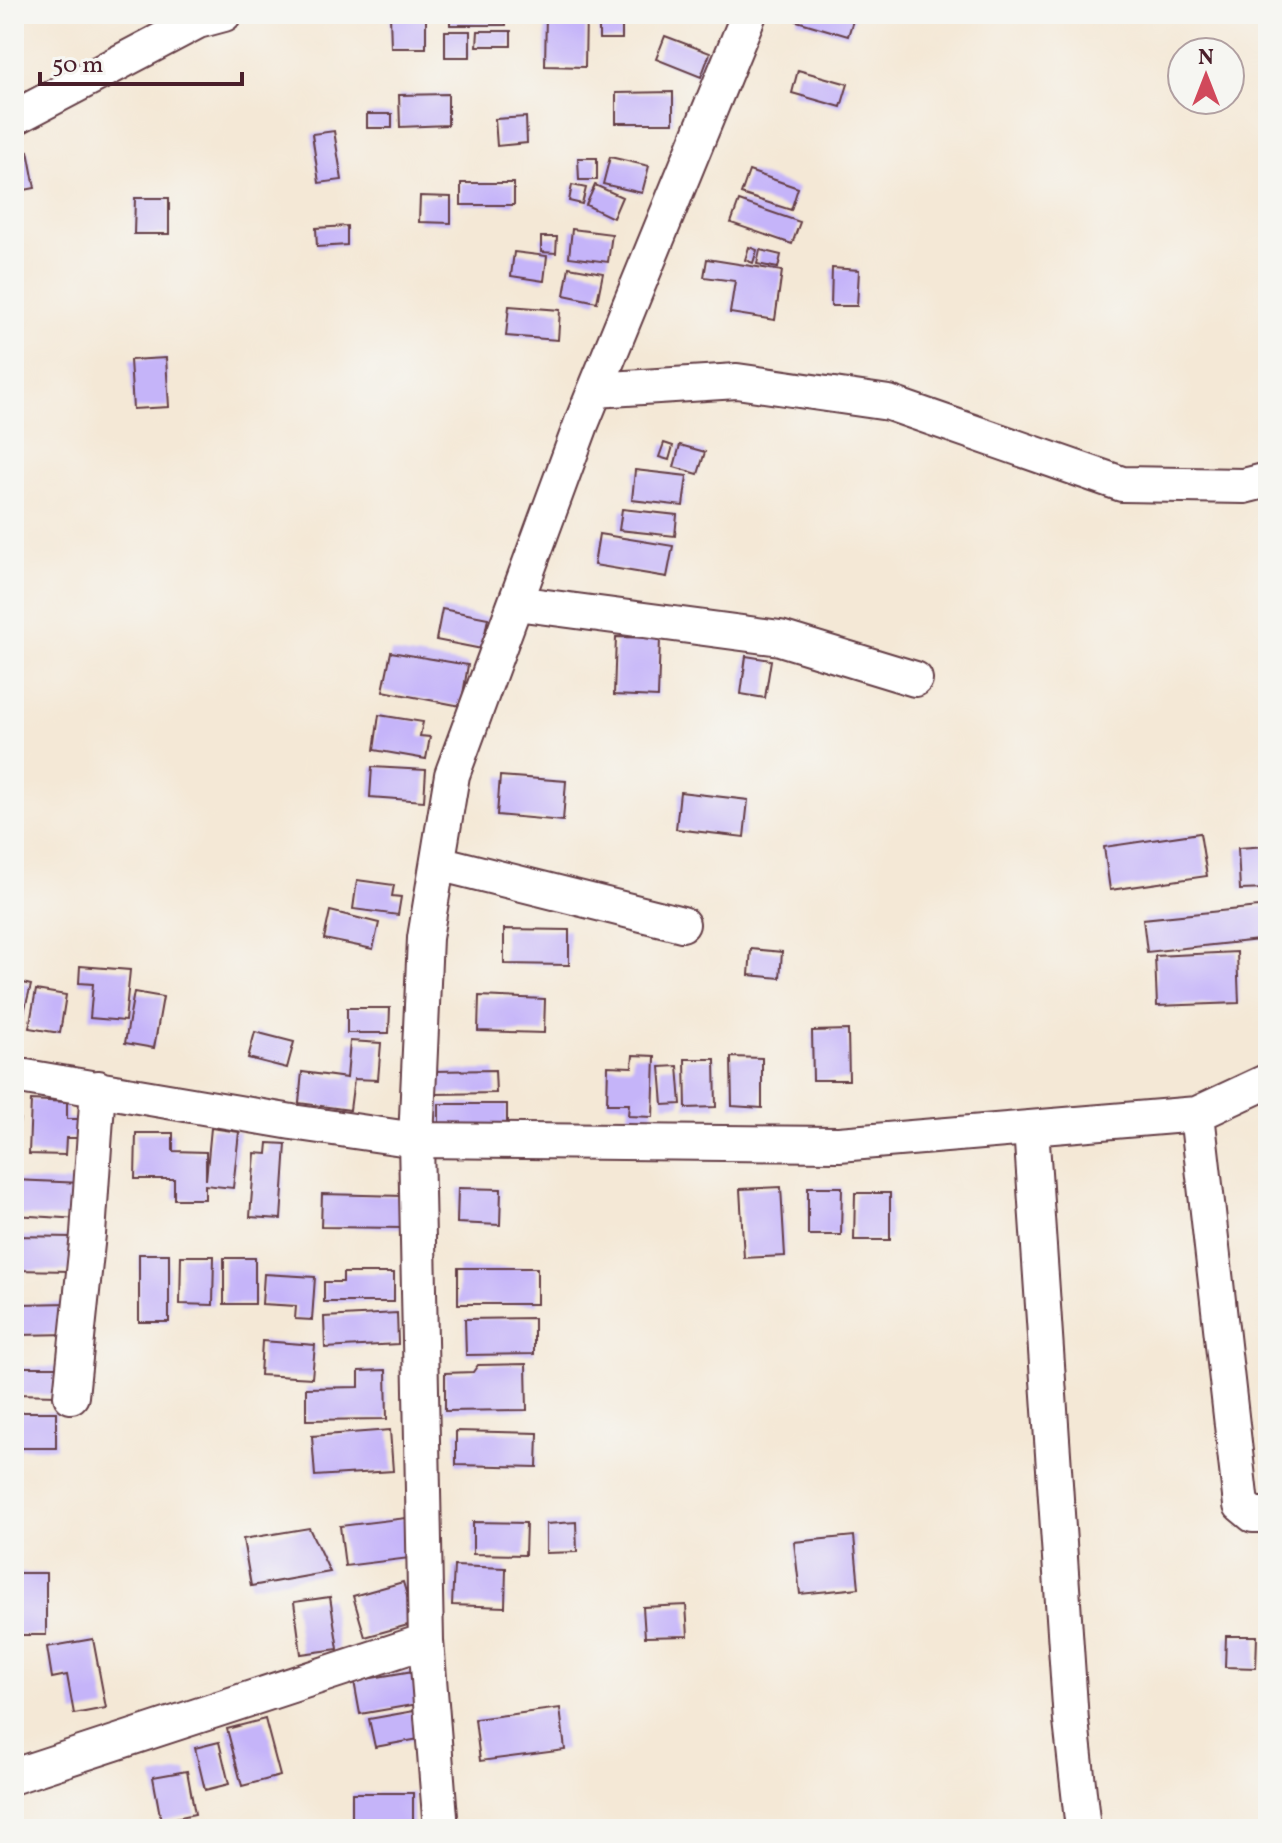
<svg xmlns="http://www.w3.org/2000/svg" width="1282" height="1843" viewBox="0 0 1282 1843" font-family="Vollkorn,serif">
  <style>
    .building { fill: #c5b4f9 }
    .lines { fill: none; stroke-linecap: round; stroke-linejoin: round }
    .minor-casing { stroke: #643d45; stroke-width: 38 }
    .minor { stroke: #fff; stroke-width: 34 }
  </style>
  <rect width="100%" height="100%" fill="#f6f6f2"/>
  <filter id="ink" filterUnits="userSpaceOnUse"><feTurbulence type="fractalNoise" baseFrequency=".0125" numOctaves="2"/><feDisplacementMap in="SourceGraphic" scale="16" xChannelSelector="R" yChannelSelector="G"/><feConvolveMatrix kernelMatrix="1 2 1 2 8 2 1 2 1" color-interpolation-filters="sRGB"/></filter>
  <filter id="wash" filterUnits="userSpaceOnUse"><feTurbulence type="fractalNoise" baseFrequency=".006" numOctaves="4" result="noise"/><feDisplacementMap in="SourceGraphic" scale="32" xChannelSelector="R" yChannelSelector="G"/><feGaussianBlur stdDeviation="1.8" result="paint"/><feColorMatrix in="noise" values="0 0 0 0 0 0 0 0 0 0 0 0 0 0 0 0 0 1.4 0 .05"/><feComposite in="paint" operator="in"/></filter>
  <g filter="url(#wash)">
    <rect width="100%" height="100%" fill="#f4e8d6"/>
    <g id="blocks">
      <path class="building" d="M390,14H426V48H391Z
        M450,14H506V25H450Z
        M546,14H586L585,67L545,66Z
        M599,14H622V39H599Z
        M799,14H855L848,36L797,21Z
        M445,31H470V57H445Z
        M478,31H511V46H477Z
        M665,36L710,53L701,77L656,59Z
        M798,70L848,84L841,107L792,93Z
        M673,92V123H616V93Z
        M448,94V125L400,127L399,95Z
        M367,114H392V128H367Z
        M526,117L527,143L497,146L495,119Z
        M334,131L342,180L319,183L312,134Z
        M28,151L35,188L14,192V153Z
        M610,157L649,166L642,193L603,184Z
        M578,158H597V180H579Z
        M749,171L798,188L791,210L741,194Z
        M461,183H514V205H461Z
        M572,185L586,188L582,204L569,201Z
        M595,185L622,197L613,218L586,205Z
        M420,196L451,197V223L419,222Z
        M135,198H169V234H134Z
        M739,201L800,222L792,244L731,223Z
        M347,226V245L317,247L316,228Z
        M572,229L612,234L608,262L569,257Z
        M541,237H557L556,253L541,252Z
        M749,247L757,250L753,263L745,260Z
        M760,250L781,255L778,268L757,264Z
        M514,252L547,256L544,281L511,276Z
        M707,259L782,271L775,320L730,313L735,281L704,277Z
        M569,267L603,273L597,302L564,295Z
        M832,268L859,270L857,306H831Z
        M14,296L24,309L14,316Z
        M509,306L560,310L558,340L506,336Z
        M166,358L169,407L133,409L130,360Z
        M664,443L673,446L669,460L659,457Z
        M680,445L705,452L698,474L674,467Z
        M635,470L687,476L683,506L632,500Z
        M622,509L677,515L675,536L619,530Z
        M599,534L673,546L667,577L594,565Z
        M442,609L488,618L482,649L436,640Z
        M616,637L660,638L658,697L614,695Z
        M391,652L468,665L461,706L383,691Z
        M746,656L771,660L765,698L741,694Z
        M379,715L423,722L420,736L430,737L426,759L374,750Z
        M372,767L426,770L424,801L370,797Z
        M500,776L566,781L563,821L497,815Z
        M680,792L748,800L744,837L676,829Z
        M1200,833L1207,876L1110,890L1104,847Z
        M1268,846V889L1240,890L1238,848Z
        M357,880L394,885L392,896L401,897L398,915L353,909Z
        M1268,906V939L1147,952L1143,919Z
        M330,911L379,923L373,949L324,939Z
        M504,929L569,930V965L504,964Z
        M751,949L782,952L780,978L749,975Z
        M1237,952L1239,1003L1157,1006L1155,956Z
        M14,956L20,958L15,977H14Z
        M80,966L130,970L125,1021L90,1018L93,984L79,983Z
        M14,981L31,985L15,1047H14Z
        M36,990L66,995L60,1033L29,1028Z
        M134,992L163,997L154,1048L125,1043Z
        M479,996L545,999L544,1033L478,1031Z
        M347,1008H390L389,1033H347Z
        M848,1030L849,1080H813L812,1031Z
        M255,1032L294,1042L287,1068L248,1058Z
        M350,1041L381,1043L378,1080L354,1079L350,1110L299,1103L302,1072L347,1078Z
        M633,1055L655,1056L653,1117L628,1116L629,1104H607L608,1066L632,1067Z
        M731,1057L762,1058V1108L732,1106Z
        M685,1059H715L716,1107L686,1108Z
        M678,1066L681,1104L663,1105L660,1067Z
        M495,1070L496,1093L436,1094L435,1071Z
        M14,1088H22L17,1150L14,1149Z
        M31,1100L67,1102V1119H80V1138H66L65,1155L29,1154Z
        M439,1104H507V1130H439Z
        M211,1128L239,1132L233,1188L205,1185V1199H174V1179H135L136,1133H173V1151L206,1152V1180Z
        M268,1143L286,1144L281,1219L250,1217L255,1153L267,1154Z
        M14,1180L82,1183L80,1219L14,1215Z
        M781,1187L785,1256L744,1258L740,1189Z
        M808,1187H842L841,1235H808Z
        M458,1188L501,1189L500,1225L457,1223Z
        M855,1193H890V1240H854Z
        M322,1194L404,1196L403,1228L321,1227Z
        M14,1236L71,1237V1271L14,1270Z
        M139,1254H169V1322H139Z
        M181,1256H214L213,1305L180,1304Z
        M224,1258H255V1304H224Z
        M458,1268H537V1304H458Z
        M343,1273H394V1302H324V1282H343Z
        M264,1274L315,1277L312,1320L295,1319L296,1306L262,1304Z
        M69,1303L70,1334L19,1335V1304Z
        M397,1313L398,1344L325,1348L324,1317Z
        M534,1318V1354L466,1355L465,1319Z
        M262,1341L315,1345L312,1378L260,1375Z
        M526,1364L527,1410L445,1411V1373L473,1372L478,1365Z
        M14,1367H58V1395L14,1394Z
        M386,1370L387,1419L306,1420V1388L359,1387V1371Z
        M14,1412H56V1448H14Z
        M390,1430L393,1471L315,1476L312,1436Z
        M456,1431L538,1433L537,1467L456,1465Z
        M406,1518L410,1558L345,1566L340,1526Z
        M473,1522L526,1523L525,1555L473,1554Z
        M576,1522L577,1552L546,1553V1524Z
        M309,1528L330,1572L251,1586L243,1539Z
        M854,1536L859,1588L800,1594L794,1542Z
        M454,1566L506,1568L505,1607L452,1605Z
        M14,1573H46V1635H14Z
        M403,1582L415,1623L365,1637L353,1596Z
        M330,1597L338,1649L301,1654L294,1602Z
        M686,1605L688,1636L645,1637L643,1607Z
        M1226,1636H1257L1256,1668L1225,1667Z
        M93,1639L106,1708L74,1714L67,1675L52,1678L47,1647Z
        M413,1671L418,1704L360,1714L354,1681Z
        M560,1708L565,1750L480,1761L475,1719Z
        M414,1711L419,1739L375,1747L369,1719Z
        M265,1719L280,1776L242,1786L227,1729Z
        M219,1742L229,1784L205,1790L195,1748Z
        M187,1771L195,1814L161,1821L153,1777Z
        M352,1793H413V1826H352Z"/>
    </g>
  </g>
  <g filter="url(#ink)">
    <use href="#blocks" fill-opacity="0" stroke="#643d45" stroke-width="2"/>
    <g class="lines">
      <defs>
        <path id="minor" d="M14,118L198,21L224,14
          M595,390L737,381L889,403L1122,484L1244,486L1268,480
          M516,603L780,638L915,679
          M438,863L682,924
          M14,1075L292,1122L416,1140L839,1144L1197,1114L1268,1081
          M1197,1114L1241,1505L1253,1515H1268
          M1031,1128L1071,1721L1083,1829
          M71,1396L88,1234L98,1088
          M14,1776L426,1641
          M441,1829L426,1641L416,1140L425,938L452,775L582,422L749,14"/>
      </defs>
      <use href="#minor" class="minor-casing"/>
      <use href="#minor" class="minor"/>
    </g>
  </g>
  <rect width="1282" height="1843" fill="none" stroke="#f6f6f2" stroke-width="48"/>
  <g transform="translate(1206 76)"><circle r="38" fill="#f6f6f2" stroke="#b1a0a2" stroke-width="2"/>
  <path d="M0-6L14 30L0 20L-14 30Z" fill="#d1495b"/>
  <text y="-12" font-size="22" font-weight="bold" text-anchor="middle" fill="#4a1f2b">N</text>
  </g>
  <path d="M40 72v12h202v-12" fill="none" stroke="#4a1f2b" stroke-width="4"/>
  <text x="52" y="72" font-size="24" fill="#4a1f2b" stroke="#f6f6f2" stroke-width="6" paint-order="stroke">50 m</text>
</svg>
